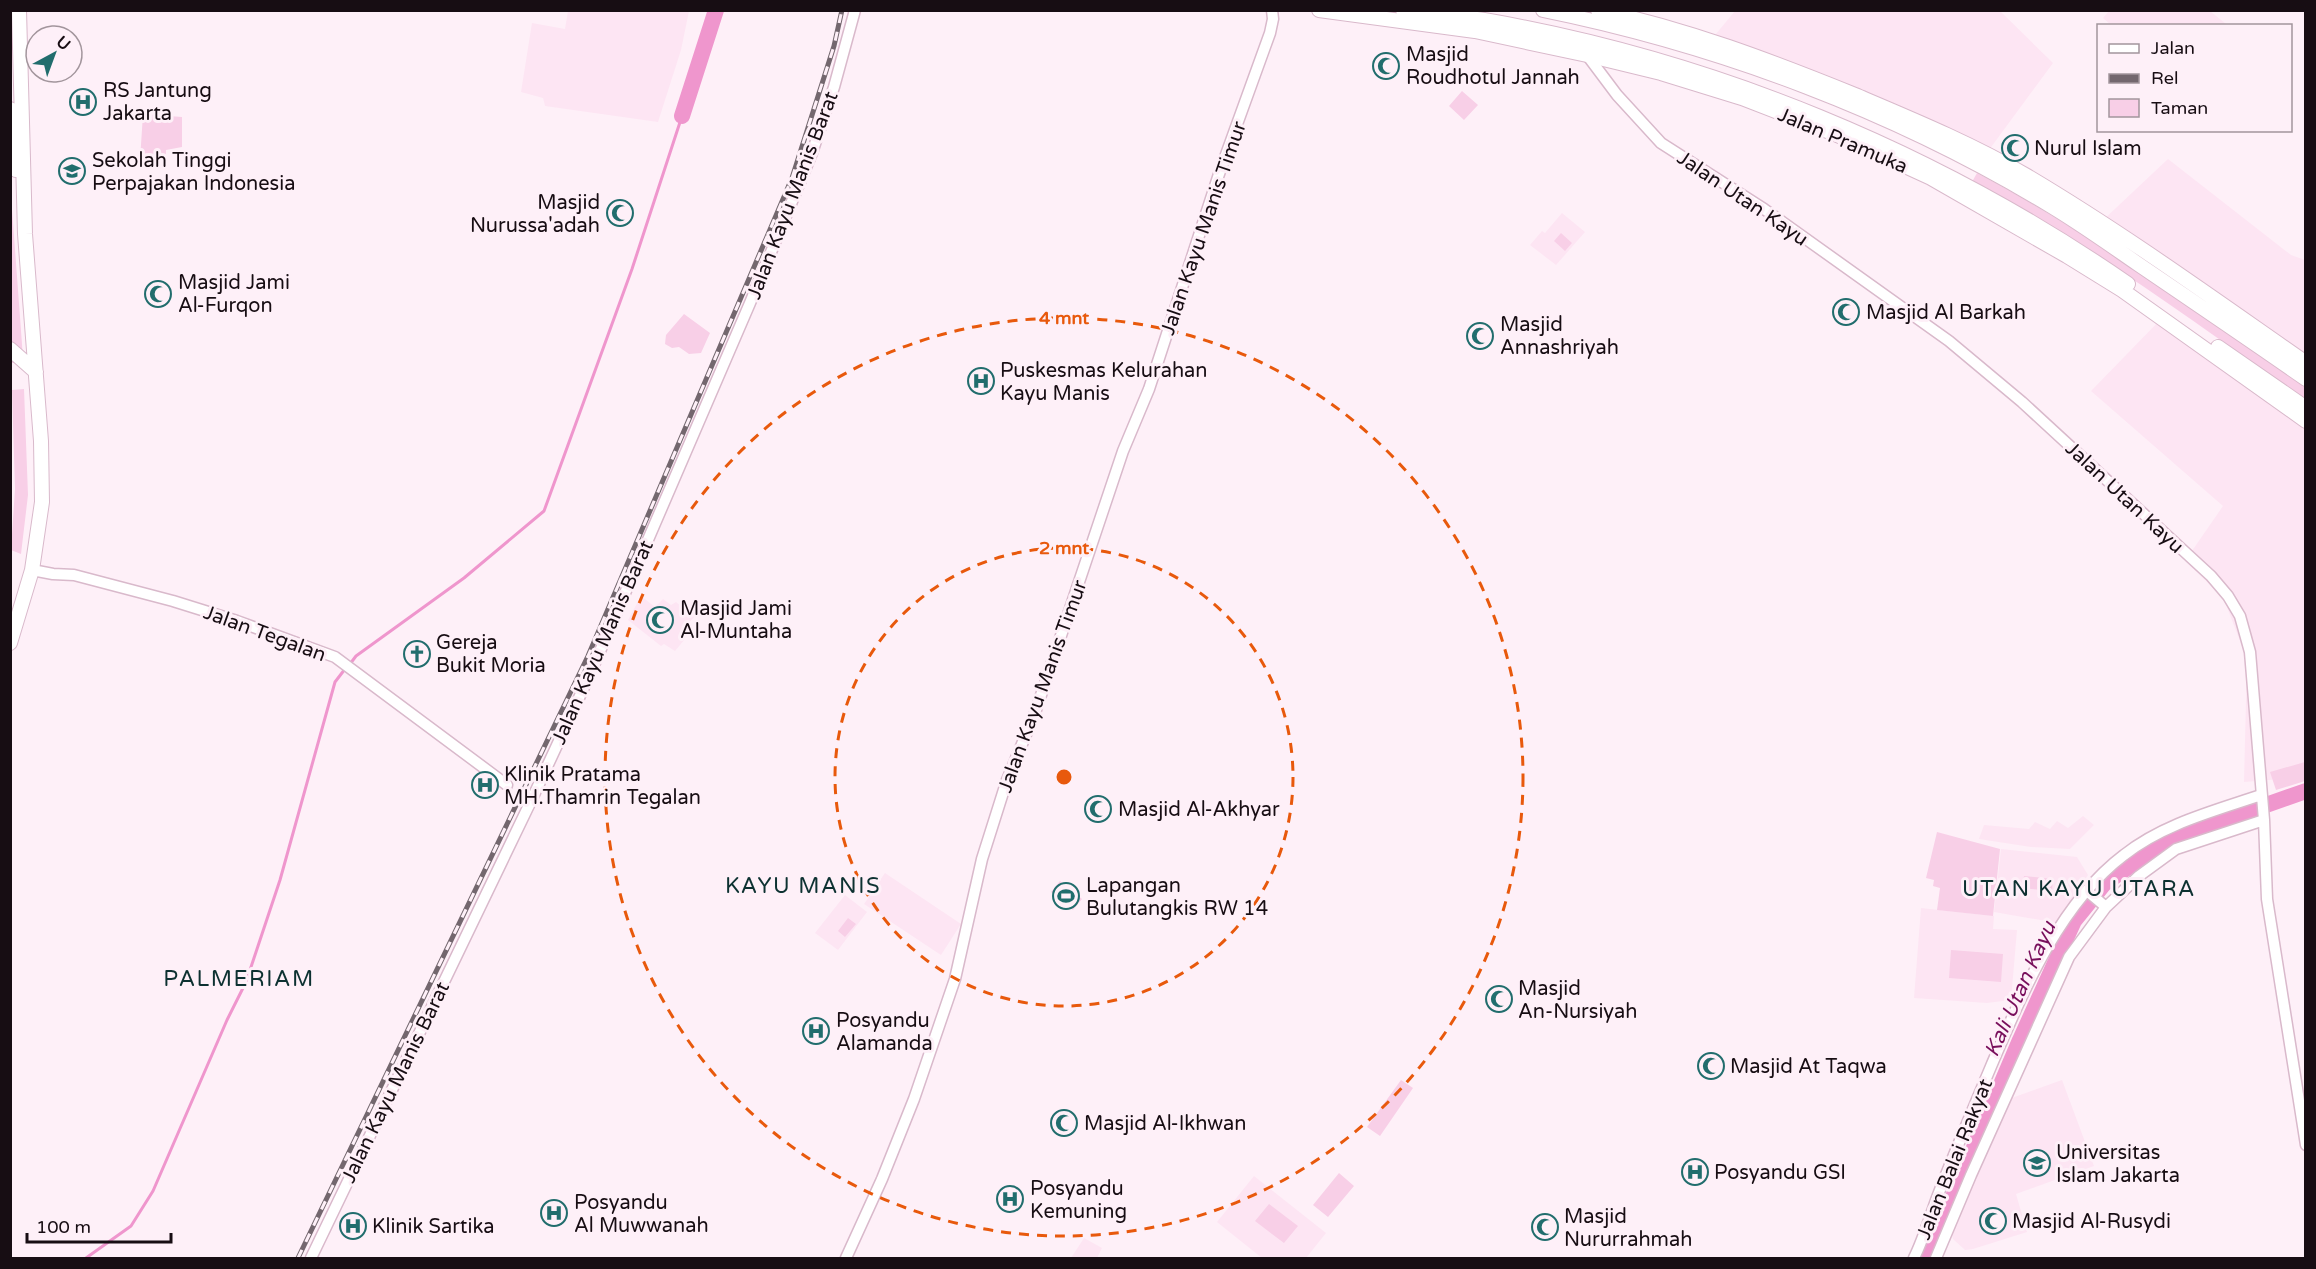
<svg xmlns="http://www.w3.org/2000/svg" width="2316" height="1269" viewBox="0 0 2316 1269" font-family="'Varela Round',sans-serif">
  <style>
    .built { fill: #fde5f3 }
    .green { fill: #f8cfe7 }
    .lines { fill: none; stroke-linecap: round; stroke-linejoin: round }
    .stream { stroke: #ef96cd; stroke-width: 3 }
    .river { stroke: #ef96cd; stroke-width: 16 }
    .tertiary-casing { stroke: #d9b9cb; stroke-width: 13 }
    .primary-casing { stroke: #d9b9cb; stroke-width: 16 }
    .tertiary { stroke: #fff; stroke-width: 10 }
    .primary { stroke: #fff; stroke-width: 14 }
    .rail-casing { stroke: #73676e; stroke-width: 5 }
    .rail { stroke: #fef0f8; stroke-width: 3; stroke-dasharray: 9; stroke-linecap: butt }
    .ring { fill: none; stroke: #e8590c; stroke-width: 3; stroke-dasharray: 10 8 }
    .labels { text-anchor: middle; stroke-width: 6; stroke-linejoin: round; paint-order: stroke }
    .poi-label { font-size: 20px; fill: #170d13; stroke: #fef0f8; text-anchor: start }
    .street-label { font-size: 20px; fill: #170d13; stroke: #fef0f8 }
    .water-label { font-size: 21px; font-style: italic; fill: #780e5b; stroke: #fef0f8 }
    .quarter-label { font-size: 22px; letter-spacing: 1.5px; fill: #0d3131; stroke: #fef0f8 }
    .centre { fill: #e8590c; stroke: #fef0f8; stroke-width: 3 }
    .ring-label { font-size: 18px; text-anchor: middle; font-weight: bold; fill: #e8590c; stroke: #fef0f8; stroke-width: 6; stroke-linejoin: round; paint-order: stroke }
  </style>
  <rect width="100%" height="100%" fill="#fef0f8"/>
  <path class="built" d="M568,11H689L681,50L658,122L545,106L543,98L521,92L532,23L565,29Z
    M1735,11H2000L2053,63L1986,154L1711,40Z
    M2210,11L2226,24L2225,25H2111L2103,18L2109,11Z
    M2168,159L2291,255L2305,260V363L2101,222Z
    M1562,213L1585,232L1556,265L1530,245L1542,231L1545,233Z
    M2162,318L2305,421V777L2244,782L2247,659L2223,597L2185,561L2223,506L2091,391Z
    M641,596L655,607L663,599L671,605L676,602L694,617L679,634L685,639L675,651L664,644L661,646L628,620Z
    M2083,816L2094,825L2070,849L2031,847L1979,839L1984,825L2029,829L2035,822L2050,829L2057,821L2068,828Z
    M2001,849L2077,857L2088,875L2058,923L1994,912Z
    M885,873L961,924L941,955L864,904Z
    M845,895L867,912L838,950L815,933Z
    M1921,908L1994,916L1993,929L2017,930L2011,1000L1987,1003L1914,998Z
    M2062,1080L2094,1166L2016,1194L2027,1232L1973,1249L1965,1250L1953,1239L1951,1230L2009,1099Z
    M1254,1176L1326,1233L1306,1258H1262L1217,1222Z
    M1084,1238L1102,1248L1097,1258H1071Z"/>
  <path class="green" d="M1462,91L1478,105L1464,120L1449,106Z
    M143,114L182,117V147L166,150V161L140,160Z
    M1977,173C2092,234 2199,311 2305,387V400C2197,324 2090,244 1972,182Z
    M10,182L22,344L23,363H11Z
    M1561,233L1572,243L1565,251L1554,241Z
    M684,314L710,333L701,353L689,354L679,347L672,348L665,344L666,335Z
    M24,389L28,495L21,554L11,550L15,489L12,390Z
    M2305,762V781L2276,790L2270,772Z
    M1937,832L2000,849L1993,916L1937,910L1940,888L1933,886L1934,880L1926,878Z
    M2024,876L2053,879L2052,891L2022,888Z
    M1060,881L1082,899L1073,910L1051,892Z
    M848,918L856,924L845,937L838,931Z
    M1951,950L2003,954L2001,982L1949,978Z
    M1401,1080L1413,1088L1380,1136L1367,1127Z
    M1339,1173L1354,1186L1328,1217L1313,1205Z
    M1269,1204L1298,1226L1284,1243L1255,1221Z"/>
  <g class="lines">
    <path class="stream" d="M350,664L356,656L464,578L544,511L632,269L682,116
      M86,1258L131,1226L153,1191L227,1020L246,982L280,880L335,682L345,669"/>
    <path class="river" d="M682,116L716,10
      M1927,1258L2020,1040L2074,921L2104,884L2167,840L2306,791"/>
    <defs>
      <path id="tertiary" d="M1587,55L1617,95L1661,143L1764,209L1949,341L2022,402L2211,576L2228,596L2240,616L2250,652L2264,820L2267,899L2306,1145
        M32,570L53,574L74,575L173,601L237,621L335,657L507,785
        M2087,891L2106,907
        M311,1258L532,799L591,672L750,303L812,153L834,87L855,10
        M846,1258L882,1179L914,1099L955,979L982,859L1007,780L1035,713L1123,451L1149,389L1219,174L1270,33L1273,19L1272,10
        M1914,1258C1924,1238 1930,1216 1938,1195C1955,1151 1974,1107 1992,1064C2023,992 2059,904 2124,855C2163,824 2214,811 2261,795
        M1936,1258L1971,1175L2069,957L2106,907L2139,876L2176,849L2264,820"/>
      <path id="primary" d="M1319,10L1475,31L1587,55L1661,73L1742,98L1835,134L1931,178L2067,256L2122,290L2306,421
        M1403,10C1429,14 1457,16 1484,20C1714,60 1936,151 2128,284
        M1543,10C1720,46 1896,112 2051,206C2081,224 2109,244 2138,264C2194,302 2250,340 2306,379
        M1598,10C1687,29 1771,61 1855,95C1914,120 1972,144 2027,176C2123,233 2214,299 2306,363
        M10,109L16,170
        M2218,347L2306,408
        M10,349L36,372
        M10,643L32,570L42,502L41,441L25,234L19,10"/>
    </defs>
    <use href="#tertiary" class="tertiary-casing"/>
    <use href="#primary" class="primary-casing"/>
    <use href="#tertiary" class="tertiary"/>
    <use href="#primary" class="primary"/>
    <defs>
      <path id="rail" d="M298,1258L588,656L792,178L834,46L842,10"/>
    </defs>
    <use href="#rail" class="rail-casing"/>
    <use href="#rail" class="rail"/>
  </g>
  <g class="ring">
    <circle cx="1064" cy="777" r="229"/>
    <circle cx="1064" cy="777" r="459"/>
  </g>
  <defs>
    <symbol id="mosque-ring" viewBox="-11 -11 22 22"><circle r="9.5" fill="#fef0f8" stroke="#216d6d" stroke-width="1.5"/><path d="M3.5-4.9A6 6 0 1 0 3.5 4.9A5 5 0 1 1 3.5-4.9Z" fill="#216d6d"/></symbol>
    <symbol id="hospital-ring" viewBox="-11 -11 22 22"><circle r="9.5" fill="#fef0f8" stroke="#216d6d" stroke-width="1.5"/><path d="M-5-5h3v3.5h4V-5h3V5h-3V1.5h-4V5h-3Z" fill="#216d6d"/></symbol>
    <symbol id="university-ring" viewBox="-11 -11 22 22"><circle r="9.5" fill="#fef0f8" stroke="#216d6d" stroke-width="1.5"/><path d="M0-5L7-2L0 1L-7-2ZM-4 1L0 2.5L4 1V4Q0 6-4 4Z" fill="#216d6d"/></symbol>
    <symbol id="church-ring" viewBox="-11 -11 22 22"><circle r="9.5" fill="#fef0f8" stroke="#216d6d" stroke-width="1.5"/><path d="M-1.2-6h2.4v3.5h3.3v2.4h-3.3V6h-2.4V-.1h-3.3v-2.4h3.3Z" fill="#216d6d"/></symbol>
    <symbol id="stadium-ring" viewBox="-11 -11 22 22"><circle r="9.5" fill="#fef0f8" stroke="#216d6d" stroke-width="1.5"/><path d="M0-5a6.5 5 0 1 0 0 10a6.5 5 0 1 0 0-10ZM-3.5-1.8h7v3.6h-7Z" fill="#216d6d"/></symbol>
  </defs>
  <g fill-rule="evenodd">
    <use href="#mosque-ring" x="1371" y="51" width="30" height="30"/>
    <use href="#hospital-ring" x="68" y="87" width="30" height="30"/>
    <use href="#mosque-ring" x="2000" y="133" width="30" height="30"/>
    <use href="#university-ring" x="57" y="156" width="30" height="30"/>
    <use href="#mosque-ring" x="605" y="198" width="30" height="30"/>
    <use href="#mosque-ring" x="143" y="279" width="30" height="30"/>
    <use href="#mosque-ring" x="1831" y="297" width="30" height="30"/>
    <use href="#mosque-ring" x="1465" y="321" width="30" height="30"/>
    <use href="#hospital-ring" x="966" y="366" width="30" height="30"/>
    <use href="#mosque-ring" x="645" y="605" width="30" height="30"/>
    <use href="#church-ring" x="402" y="639" width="30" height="30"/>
    <use href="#hospital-ring" x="470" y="770" width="30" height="30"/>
    <use href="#mosque-ring" x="1083" y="794" width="30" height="30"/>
    <use href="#stadium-ring" x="1051" y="881" width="30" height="30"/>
    <use href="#mosque-ring" x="1484" y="984" width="30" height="30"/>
    <use href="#hospital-ring" x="801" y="1016" width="30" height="30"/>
    <use href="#mosque-ring" x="1696" y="1051" width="30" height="30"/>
    <use href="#mosque-ring" x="1049" y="1108" width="30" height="30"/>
    <use href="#university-ring" x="2022" y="1148" width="30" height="30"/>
    <use href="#hospital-ring" x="1680" y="1157" width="30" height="30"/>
    <use href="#hospital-ring" x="995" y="1184" width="30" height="30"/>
    <use href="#hospital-ring" x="539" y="1198" width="30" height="30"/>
    <use href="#mosque-ring" x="1978" y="1206" width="30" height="30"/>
    <use href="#hospital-ring" x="338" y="1211" width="30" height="30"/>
    <use href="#mosque-ring" x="1530" y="1212" width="30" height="30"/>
  </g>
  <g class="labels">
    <g class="poi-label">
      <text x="1406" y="61">Masjid<tspan x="1406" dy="23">Roudhotul Jannah</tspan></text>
      <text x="103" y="97">RS Jantung<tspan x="103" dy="23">Jakarta</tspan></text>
      <text x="2034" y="155">Nurul Islam</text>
      <text x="92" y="167">Sekolah Tinggi<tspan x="92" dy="23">Perpajakan Indonesia</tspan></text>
      <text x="600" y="209" text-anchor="end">Masjid<tspan x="600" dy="23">Nurussa'adah</tspan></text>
      <text x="178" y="289">Masjid Jami<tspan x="178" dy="23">Al-Furqon</tspan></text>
      <text x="1866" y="319">Masjid Al Barkah</text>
      <text x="1500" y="331">Masjid<tspan x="1500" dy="23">Annashriyah</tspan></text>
      <text x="1000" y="377">Puskesmas Kelurahan<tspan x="1000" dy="23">Kayu Manis</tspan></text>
      <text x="680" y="615">Masjid Jami<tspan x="680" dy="23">Al-Muntaha</tspan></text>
      <text x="436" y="649">Gereja<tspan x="436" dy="23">Bukit Moria</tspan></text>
      <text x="504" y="781">Klinik Pratama<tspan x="504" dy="23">MH.Thamrin Tegalan</tspan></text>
      <text x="1118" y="816">Masjid Al-Akhyar</text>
      <text x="1086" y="892">Lapangan<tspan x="1086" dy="23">Bulutangkis RW 14</tspan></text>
      <text x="1518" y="995">Masjid<tspan x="1518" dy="23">An-Nursiyah</tspan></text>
      <text x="836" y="1027">Posyandu<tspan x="836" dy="23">Alamanda</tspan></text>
      <text x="1730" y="1073">Masjid At Taqwa</text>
      <text x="1084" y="1130">Masjid Al-Ikhwan</text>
      <text x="2056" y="1159">Universitas<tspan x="2056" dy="23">Islam Jakarta</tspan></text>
      <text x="1714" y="1179">Posyandu GSI</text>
      <text x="1030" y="1195">Posyandu<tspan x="1030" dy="23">Kemuning</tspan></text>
      <text x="574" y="1209">Posyandu<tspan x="574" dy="23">Al Muwwanah</tspan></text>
      <text x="1564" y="1223">Masjid<tspan x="1564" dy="23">Nururrahmah</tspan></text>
      <text x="2012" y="1228">Masjid Al-Rusydi</text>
      <text x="372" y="1233">Klinik Sartika</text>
    </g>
    <g class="street-label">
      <text transform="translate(1843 140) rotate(23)" y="7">Jalan Pramuka</text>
      <text transform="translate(792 195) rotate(-69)" y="7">Jalan Kayu Manis Barat</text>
      <text transform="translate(1743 198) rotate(34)" y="7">Jalan Utan Kayu</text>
      <text transform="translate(1203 228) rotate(-71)" y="7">Jalan Kayu Manis Timur</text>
      <text transform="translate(2125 497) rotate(43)" y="7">Jalan Utan Kayu</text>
      <text transform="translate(265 633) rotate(20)" y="7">Jalan Tegalan</text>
      <text transform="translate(602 642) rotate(-66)" y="7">Jalan Kayu Manis Barat</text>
      <text transform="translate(1042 686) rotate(-70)" y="7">Jalan Kayu Manis Timur</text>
      <text transform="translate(395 1082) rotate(-64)" y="7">Jalan Kayu Manis Barat</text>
      <text transform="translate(1954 1159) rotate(-68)" y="7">Jalan Balai Rakyat</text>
    </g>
    <g class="water-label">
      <text transform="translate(2020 989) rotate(-66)" y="7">Kali Utan Kayu</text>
    </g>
    <g class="quarter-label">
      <text x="803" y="893">KAYU MANIS</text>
      <text x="2079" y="896">UTAN KAYU UTARA</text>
      <text x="239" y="986">PALMERIAM</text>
    </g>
  </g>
  <circle cx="1064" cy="777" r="9" class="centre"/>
  <g class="ring-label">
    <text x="1064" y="324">4 mnt</text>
    <text x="1064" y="554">2 mnt</text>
  </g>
  <rect width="2316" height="1269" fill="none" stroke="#170d13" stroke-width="24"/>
  <rect x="2097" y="24" width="195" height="108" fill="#fef0f8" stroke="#a2959c" stroke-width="1.5"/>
  <rect x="2109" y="44" width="30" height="9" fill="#ffffff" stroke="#a2959c" stroke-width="1.5"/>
  <text x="2151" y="54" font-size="18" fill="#170d13">Jalan</text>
  <rect x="2109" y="74" width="30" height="9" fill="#73676e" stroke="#a2959c" stroke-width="1.5"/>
  <text x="2151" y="84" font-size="18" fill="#170d13">Rel</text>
  <rect x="2109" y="99" width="30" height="18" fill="#f8cfe7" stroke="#a2959c" stroke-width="1.5"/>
  <text x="2151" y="114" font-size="18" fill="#170d13">Taman</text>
  <g transform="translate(54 54) rotate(41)"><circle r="28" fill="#fef0f8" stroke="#a2959c" stroke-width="1.5"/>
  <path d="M0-4.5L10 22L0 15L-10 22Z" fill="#216d6d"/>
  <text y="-9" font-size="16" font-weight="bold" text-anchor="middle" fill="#170d13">U</text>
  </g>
  <path d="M27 1233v9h144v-9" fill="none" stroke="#170d13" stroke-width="3"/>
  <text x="36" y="1233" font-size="18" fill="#170d13" stroke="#fef0f8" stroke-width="4.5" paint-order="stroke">100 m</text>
</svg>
